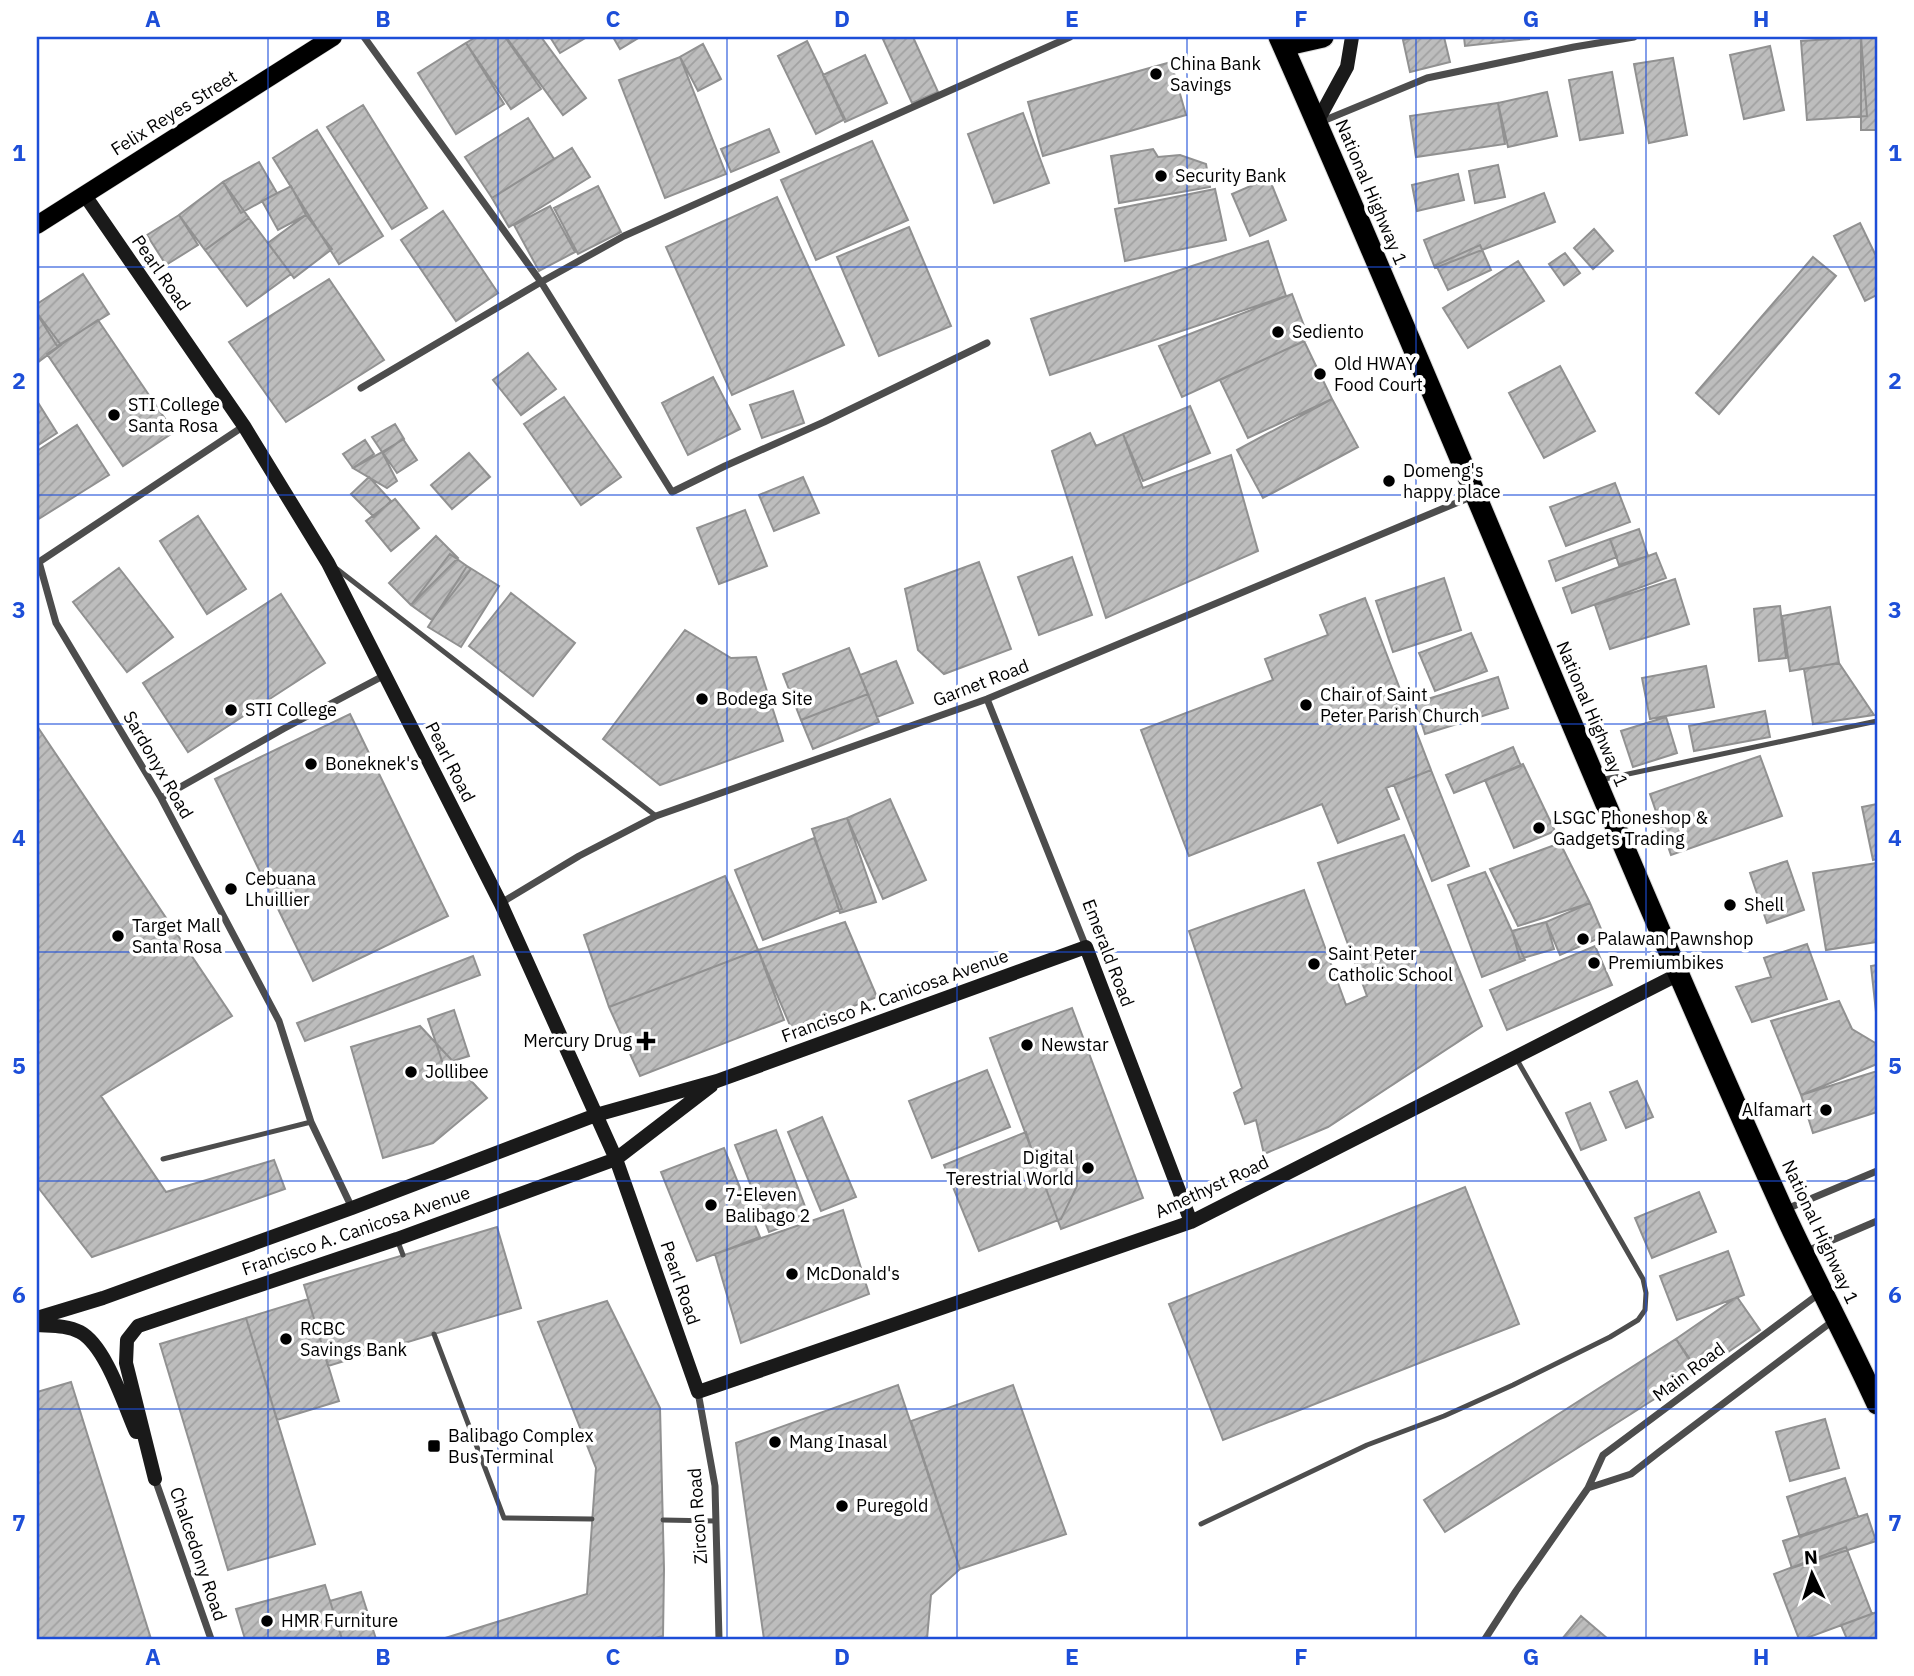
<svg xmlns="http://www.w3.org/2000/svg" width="1914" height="1676" viewBox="0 0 1914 1676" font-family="'IBM Plex Sans',sans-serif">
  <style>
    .building { fill: url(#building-hatch); stroke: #919191; stroke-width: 2 }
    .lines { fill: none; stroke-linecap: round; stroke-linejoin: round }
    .primary-casing { stroke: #dbdbdb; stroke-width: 19 }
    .highway-casing { stroke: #dbdbdb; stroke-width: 23 }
    .lane { stroke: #4d4d4d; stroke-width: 5 }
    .street { stroke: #4d4d4d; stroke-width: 7 }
    .secondary { stroke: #1a1a1a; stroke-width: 14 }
    .primary { stroke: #000; stroke-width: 18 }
    .highway { stroke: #000; stroke-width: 21 }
    .grid { fill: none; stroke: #1d4ed8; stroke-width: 2; stroke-opacity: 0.55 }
    .poi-dot { fill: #000; stroke: #fff; stroke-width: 2.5 }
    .labels { text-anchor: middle; stroke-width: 7; stroke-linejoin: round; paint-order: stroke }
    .poi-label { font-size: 18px; fill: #000; stroke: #fff; text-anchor: start }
    .street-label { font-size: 18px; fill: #000; stroke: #fff }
    .neatline { fill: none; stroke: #1d4ed8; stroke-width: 2.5 }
    .grid-label { font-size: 23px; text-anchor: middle; font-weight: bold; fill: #1d4ed8 }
  </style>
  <defs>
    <pattern id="building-hatch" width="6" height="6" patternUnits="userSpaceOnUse" patternTransform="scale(1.75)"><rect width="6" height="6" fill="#bdbdbd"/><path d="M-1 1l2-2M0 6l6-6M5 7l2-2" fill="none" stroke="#a1a1a1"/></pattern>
  </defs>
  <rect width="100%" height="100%" fill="#fff"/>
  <path class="building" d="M476,37H505L541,89L511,109L466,43Z
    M506,37H541L586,98L563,115Z
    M550,37H587L560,53Z
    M613,37H640L620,49Z
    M882,37H913L938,92L912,103Z
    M1417,37H1444L1450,62L1410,72L1403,40Z
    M1464,37H1529V39L1465,46Z
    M1861,37H1877V130H1861Z
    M1861,37L1867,116L1807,120L1801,41Z
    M807,41L845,119L816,134L778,56Z
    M466,43L504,104L456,134L418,73Z
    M703,44L721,79L698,91L680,57Z
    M1770,46L1784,110L1744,119L1730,55Z
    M865,55L887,103L845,122L823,75Z
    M680,57L726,174L665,198L619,80Z
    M1673,58L1687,135L1649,143L1634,64Z
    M1171,62L1186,115L1043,156L1028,102Z
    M1612,72L1623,133L1580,140L1569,80Z
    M1547,92L1557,136L1508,147L1498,103Z
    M1498,103L1505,144L1416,157L1410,116Z
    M363,105L427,208L392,229L327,127Z
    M1023,113L1049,183L994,203L968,134Z
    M528,118L554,159L492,198L465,157Z
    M769,129L779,152L731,172L721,149Z
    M317,130L383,236L339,264L273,158Z
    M872,141L908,220L816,260L781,180Z
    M572,148L590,177L509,227L492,198Z
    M1153,149L1158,157L1180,155L1206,164L1210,187L1119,203L1111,156Z
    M259,162L277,193L241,213L223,182Z
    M1498,165L1505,197L1475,203L1469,171Z
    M1458,174L1464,200L1417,211L1412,185Z
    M1269,178L1286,220L1250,236L1232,194Z
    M223,182L249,218L205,250L179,215Z
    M291,186L306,215L278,230L262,201Z
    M598,186L621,232L578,254L554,208Z
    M1215,189L1226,240L1125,261L1115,209Z
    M1544,193L1555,222L1435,268L1424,240Z
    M777,197L844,345L732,395L666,247Z
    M550,206L575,252L539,271L514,225Z
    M443,211L498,293L456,321L401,240Z
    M179,215L198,245L166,265L147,235Z
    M306,215L332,249L294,278L268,243Z
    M249,218L291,274L247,306L205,250Z
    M1860,223L1877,258V295L1865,301L1834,236Z
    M909,227L951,326L879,356L837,257Z
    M1594,229L1613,251L1593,269L1574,248Z
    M1268,241L1286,296L1050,375L1031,319Z
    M1480,245L1491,270L1448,290L1436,265Z
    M1565,253L1580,273L1564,285L1549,264Z
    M1813,257L1836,276L1719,414L1696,393Z
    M1518,261L1544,301L1468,348L1443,308Z
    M83,274L109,314L57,346L37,314V304Z
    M329,279L384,360L286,422L229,342Z
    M1292,294L1309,339L1182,397L1159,346Z
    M37,313L61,345L37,363Z
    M98,320L174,432L123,466L47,354Z
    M1304,341L1332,399L1248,438L1220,380Z
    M528,353L556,389L521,415L493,380Z
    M1560,366L1595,431L1544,458L1509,393Z
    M713,377L740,429L688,455L662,403Z
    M793,391L804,423L762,438L750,405Z
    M564,397L621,477L581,505L524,424Z
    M1332,399L1358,447L1263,498L1237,450Z
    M37,401L57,433L37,446Z
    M1190,406L1210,453L1143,481L1123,434Z
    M395,424L404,439L382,452L372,437Z
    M77,425L109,475L37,520V451Z
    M1090,433L1096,446L1123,434L1143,488L1231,455L1258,551L1106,618L1052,451Z
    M403,439L417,460L397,473L383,453Z
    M365,440L374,454L353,468L343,454Z
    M382,452L397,481L387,488L353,468Z
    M469,453L490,477L452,509L431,485Z
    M369,477L391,501L374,517L351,494Z
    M803,477L819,513L774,531L759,495Z
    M1615,483L1630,522L1566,546L1550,507Z
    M395,499L419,528L391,551L366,521Z
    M745,510L767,566L719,584L697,528Z
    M198,516L246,589L207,614L160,541Z
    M1639,529L1648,556L1619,565L1610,539Z
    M436,536L458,558L411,605L389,583Z
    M1610,539L1617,557L1556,581L1549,561Z
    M1656,553L1666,578L1572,613L1563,588Z
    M450,554L471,569L432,620L411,605Z
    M1072,557L1092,615L1039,635L1018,577Z
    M979,562L1011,649L944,674L918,650L905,589Z
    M467,566L499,586L461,647L428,627Z
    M119,568L173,637L127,672L73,602Z
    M1444,578L1461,630L1393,652L1376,601Z
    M1675,579L1689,624L1610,649L1595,605Z
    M511,593L575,643L533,696L469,646Z
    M281,594L325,663L188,752L143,683Z
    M1365,598L1431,770L1386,788L1399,819L1338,843L1322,804L1189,856L1141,730L1273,680L1265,659L1328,635L1320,615Z
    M1780,606L1786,658L1759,661L1754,609Z
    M1830,607L1839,663L1790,671L1782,616Z
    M685,630L731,658L756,657L783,741L660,785L603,739Z
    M1471,633L1487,671L1435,691L1419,653Z
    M849,648L868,694L801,720L783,674Z
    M896,661L913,703L877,717L860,675Z
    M1839,663L1874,715L1813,724L1804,669Z
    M1706,666L1714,707L1650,719L1642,678Z
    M1498,677L1508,708L1425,734L1415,703Z
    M868,694L879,722L813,749L801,720Z
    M1765,711L1770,737L1694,751L1689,726Z
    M350,714L448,916L313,981L215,779Z
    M1666,717L1677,753L1633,767L1621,731Z
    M37,726L232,1016L101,1096L166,1192L274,1160L285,1189L92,1257L37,1186Z
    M1513,747L1521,766L1454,793L1446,775Z
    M1760,756L1782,816L1671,855L1650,794Z
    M1523,764L1555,831L1514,848L1485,780Z
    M1431,770L1469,866L1432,881L1394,785Z
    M890,799L926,880L883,899L847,818Z
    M1877,804V859L1873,860L1862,807Z
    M847,818L876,902L840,913L812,829Z
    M1404,835L1482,1026L1328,1127L1264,1154L1256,1120L1245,1124L1234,1093L1242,1088L1189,931L1304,890L1346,1005L1367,996L1318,863Z
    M814,838L842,909L763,940L735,870Z
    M1560,843L1590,903L1518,926L1490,869Z
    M1787,861L1804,910L1767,923L1750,873Z
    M1877,863V942L1826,950L1813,873Z
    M1485,872L1525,960L1482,977L1448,885Z
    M725,876L758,950L609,1007L584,935Z
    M1590,903L1604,936L1560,955L1546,922Z
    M845,922L877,997L792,1030L758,950Z
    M1546,922L1554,949L1520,959L1512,931Z
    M1807,944L1827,999L1752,1022L1736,987L1771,977L1764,958Z
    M1595,946L1612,985L1507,1030L1490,990Z
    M758,950L784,1020L640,1076L609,1007Z
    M473,956L480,975L305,1041L297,1023Z
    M1877,965V1021L1871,966Z
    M1839,1001L1852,1029L1877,1044V1064L1801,1095L1771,1021Z
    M1072,1008L1143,1198L1061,1229L990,1038Z
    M454,1010L469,1056L443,1064L428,1019Z
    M420,1026L487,1098L433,1143L383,1158L351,1047Z
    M987,1070L1010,1127L932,1158L909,1101Z
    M1877,1071V1112L1813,1133L1801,1095Z
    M1637,1081L1653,1117L1626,1128L1610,1092Z
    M1590,1103L1606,1140L1581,1150L1566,1113Z
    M822,1117L856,1197L821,1211L788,1132Z
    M776,1130L809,1217L769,1232L735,1145Z
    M1026,1132L1039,1172L1077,1155V1186L1061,1219L979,1251L944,1165Z
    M724,1148L760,1237L697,1261L661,1172Z
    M1465,1187L1519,1324L1223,1440L1169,1304Z
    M1699,1192L1716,1232L1652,1258L1635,1218Z
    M843,1210L869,1294L741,1343L715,1254Z
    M497,1227L521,1308L328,1366L304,1285Z
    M1728,1251L1744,1295L1677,1320L1660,1276Z
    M1737,1297L1760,1330L1699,1372L1676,1339Z
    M308,1299L339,1401L277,1420L246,1318Z
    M607,1301L660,1408L664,1569L663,1636L651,1639H442L587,1594L596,1468L538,1322Z
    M246,1318L315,1544L228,1570L160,1344Z
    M1676,1339L1697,1372L1445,1532L1424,1500Z
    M71,1382L151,1639H37V1392Z
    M898,1385L960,1569L931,1595L927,1639H764L736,1443Z
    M1013,1385L1066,1534L960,1569L911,1421Z
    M1825,1419L1839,1468L1790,1481L1776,1432Z
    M1845,1478L1858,1517L1800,1537L1787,1497Z
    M1867,1514L1876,1541L1792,1568L1783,1541Z
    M1846,1547L1872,1614L1804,1639H1799L1774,1574Z
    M325,1585L342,1639H245L236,1609Z
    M361,1592L376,1639H342L330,1601Z
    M1877,1612V1639H1847L1841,1625Z
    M1581,1616L1608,1639H1562Z"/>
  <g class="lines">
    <defs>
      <path id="primary" d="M37,225L333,37"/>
      <path id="highway" d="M1279,37C1451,425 1607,821 1782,1208C1812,1274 1847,1338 1877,1404
        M1283,46L1323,37"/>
    </defs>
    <use href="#primary" class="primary-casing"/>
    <use href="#highway" class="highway-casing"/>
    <path class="lane" d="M337,569L656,816
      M1600,780L1877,721
      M163,1159L311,1122
      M398,1242L403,1255
      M434,1334L504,1518L592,1519
      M663,1520L716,1521
      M1201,1524L1367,1445L1444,1416L1513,1385L1610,1337L1638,1320L1645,1310L1646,1293L1643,1279L1516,1058"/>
    <path class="street" d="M364,37L541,282L672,492L725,466L824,422L987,343
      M1318,123L1427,78L1574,47L1634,37
      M361,388L541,282L624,236L1070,37
      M244,426L39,562L56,623L161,798L279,1021L311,1122L352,1208
      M987,699L1086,947
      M161,798L283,729L385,675
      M501,903L579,856L656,816L987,699L1473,496
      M1784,1210L1877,1171
      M1807,1251L1877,1221
      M698,1392L715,1486L719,1639
      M155,1479L211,1639
      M1588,1488L1631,1474L1659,1452L1834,1320
      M1485,1639L1516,1591L1588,1488L1603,1455L1820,1293"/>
    <path class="secondary" d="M1316,124L1347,67L1352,37
      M84,194L244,426L328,563L501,904L616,1159L698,1392L1191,1222L1679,974
      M37,1318L103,1298L352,1208L596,1115L717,1081L1086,947L1191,1222
      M37,1325C51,1326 67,1325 80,1332C106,1346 124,1405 136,1432
      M155,1479L126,1363L127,1340L138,1326L397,1239L616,1159L711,1086"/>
    <use href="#primary" class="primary"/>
    <use href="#highway" class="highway"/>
  </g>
  <path class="grid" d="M268,37V1639M498,37V1639M727,37V1639M957,37V1639M1187,37V1639M1416,37V1639M1646,37V1639M37,267H1877M37,495H1877M37,724H1877M37,952H1877M37,1181H1877M37,1409H1877"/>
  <g class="poi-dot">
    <circle cx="1156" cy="74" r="7"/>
    <circle cx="1161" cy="176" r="7"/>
    <circle cx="1278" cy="332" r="7"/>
    <circle cx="1320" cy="374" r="7"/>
    <circle cx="114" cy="415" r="7"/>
    <circle cx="1389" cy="481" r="7"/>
    <circle cx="702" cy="699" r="7"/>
    <circle cx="1306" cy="705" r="7"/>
    <circle cx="231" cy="710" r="7"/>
    <circle cx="311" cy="764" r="7"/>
    <circle cx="1539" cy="828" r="7"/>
    <circle cx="231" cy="889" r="7"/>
    <circle cx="1730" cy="905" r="7"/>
    <circle cx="118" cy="936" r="7"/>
    <circle cx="1583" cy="939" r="7"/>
    <circle cx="1594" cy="963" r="7"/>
    <circle cx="1314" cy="964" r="7"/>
    <path d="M642.5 1030.5h7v7h7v7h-7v7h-7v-7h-7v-7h7z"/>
    <circle cx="1027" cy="1045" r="7"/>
    <circle cx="411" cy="1072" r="7"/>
    <circle cx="1826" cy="1110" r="7"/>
    <circle cx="1088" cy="1168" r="7"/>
    <circle cx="711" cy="1205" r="7"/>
    <circle cx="792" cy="1274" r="7"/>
    <circle cx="286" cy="1339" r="7"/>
    <circle cx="775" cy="1442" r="7"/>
    <rect x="427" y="1439" width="14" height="14" rx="3.5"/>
    <circle cx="842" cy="1506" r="7"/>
    <circle cx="267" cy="1621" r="7"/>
  </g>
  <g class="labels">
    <g class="poi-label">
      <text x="1170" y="70">China Bank<tspan x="1170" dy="21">Savings</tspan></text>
      <text x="1175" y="182">Security Bank</text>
      <text x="1292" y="338">Sediento</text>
      <text x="1334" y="370">Old HWAY<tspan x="1334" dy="21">Food Court</tspan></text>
      <text x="128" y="411">STI College<tspan x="128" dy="21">Santa Rosa</tspan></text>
      <text x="1403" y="477">Domeng's<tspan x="1403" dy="21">happy place</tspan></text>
      <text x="1320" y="701">Chair of Saint<tspan x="1320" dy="21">Peter Parish Church</tspan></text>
      <text x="716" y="705">Bodega Site</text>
      <text x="245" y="716">STI College</text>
      <text x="325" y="770">Boneknek's</text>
      <text x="1553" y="824">LSGC Phoneshop &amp;<tspan x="1553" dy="21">Gadgets Trading</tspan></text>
      <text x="245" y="885">Cebuana<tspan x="245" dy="21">Lhuillier</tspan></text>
      <text x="1744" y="911">Shell</text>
      <text x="132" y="932">Target Mall<tspan x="132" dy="21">Santa Rosa</tspan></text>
      <text x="1597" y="945">Palawan Pawnshop</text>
      <text x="1328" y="960">Saint Peter<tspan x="1328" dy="21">Catholic School</tspan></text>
      <text x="1608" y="969">Premiumbikes</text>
      <text x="632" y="1047" text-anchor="end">Mercury Drug</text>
      <text x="1041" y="1051">Newstar</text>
      <text x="425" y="1078">Jollibee</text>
      <text x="1812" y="1116" text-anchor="end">Alfamart</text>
      <text x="1074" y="1164" text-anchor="end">Digital<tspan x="1074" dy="21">Terestrial World</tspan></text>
      <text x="725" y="1201">7-Eleven<tspan x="725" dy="21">Balibago 2</tspan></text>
      <text x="806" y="1280">McDonald's</text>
      <text x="300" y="1335">RCBC<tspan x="300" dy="21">Savings Bank</tspan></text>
      <text x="448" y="1442">Balibago Complex<tspan x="448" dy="21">Bus Terminal</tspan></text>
      <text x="789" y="1448">Mang Inasal</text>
      <text x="856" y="1512">Puregold</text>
      <text x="281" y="1627">HMR Furniture</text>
    </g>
    <g class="street-label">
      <text transform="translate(174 113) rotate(-32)" y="6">Felix Reyes Street</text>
      <text transform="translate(1371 192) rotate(67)" y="6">National Highway 1</text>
      <text transform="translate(161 273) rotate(55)" y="6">Pearl Road</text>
      <text transform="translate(981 683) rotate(-21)" y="6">Garnet Road</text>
      <text transform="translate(1592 714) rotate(67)" y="6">National Highway 1</text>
      <text transform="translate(450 762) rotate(63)" y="6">Pearl Road</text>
      <text transform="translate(158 765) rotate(60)" y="6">Sardonyx Road</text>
      <text transform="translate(1108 953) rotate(69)" y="6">Emerald Road</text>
      <text transform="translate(895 996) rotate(-20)" y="6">Francisco A. Canicosa Avenue</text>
      <text transform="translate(1212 1187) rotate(-25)" y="6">Amethyst Road</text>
      <text transform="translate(356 1231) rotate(-19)" y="6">Francisco A. Canicosa Avenue</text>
      <text transform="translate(1820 1232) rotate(65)" y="6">National Highway 1</text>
      <text transform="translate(680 1283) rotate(71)" y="6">Pearl Road</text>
      <text transform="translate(1689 1372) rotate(-37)" y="6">Main Road</text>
      <text transform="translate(698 1516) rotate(-94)" y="6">Zircon Road</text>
      <text transform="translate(198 1554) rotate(71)" y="6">Chalcedony Road</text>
    </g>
  </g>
  <rect width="1914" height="1676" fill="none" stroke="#ffffff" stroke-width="77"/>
  <g transform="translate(1812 1574) rotate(356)" stroke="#ffffff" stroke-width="5" paint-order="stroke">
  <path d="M0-5L12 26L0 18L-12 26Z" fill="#000000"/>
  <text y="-10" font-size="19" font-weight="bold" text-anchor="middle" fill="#000000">N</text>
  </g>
  <rect x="38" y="38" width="1838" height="1600" class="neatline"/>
  <g class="grid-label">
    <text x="153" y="27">A</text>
    <text x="383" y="27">B</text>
    <text x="613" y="27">C</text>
    <text x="842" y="27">D</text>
    <text x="1072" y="27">E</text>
    <text x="1301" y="27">F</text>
    <text x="1531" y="27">G</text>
    <text x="1761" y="27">H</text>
    <text x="19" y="161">1</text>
    <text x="1895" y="161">1</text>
    <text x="19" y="389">2</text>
    <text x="1895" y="389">2</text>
    <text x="19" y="618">3</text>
    <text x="1895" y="618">3</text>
    <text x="19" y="846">4</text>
    <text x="1895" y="846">4</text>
    <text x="19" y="1074">5</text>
    <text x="1895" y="1074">5</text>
    <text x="19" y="1303">6</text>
    <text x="1895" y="1303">6</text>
    <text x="19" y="1531">7</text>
    <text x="1895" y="1531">7</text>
    <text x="153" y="1665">A</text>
    <text x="383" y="1665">B</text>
    <text x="613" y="1665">C</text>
    <text x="842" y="1665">D</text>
    <text x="1072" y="1665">E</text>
    <text x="1301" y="1665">F</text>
    <text x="1531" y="1665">G</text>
    <text x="1761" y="1665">H</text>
  </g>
</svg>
